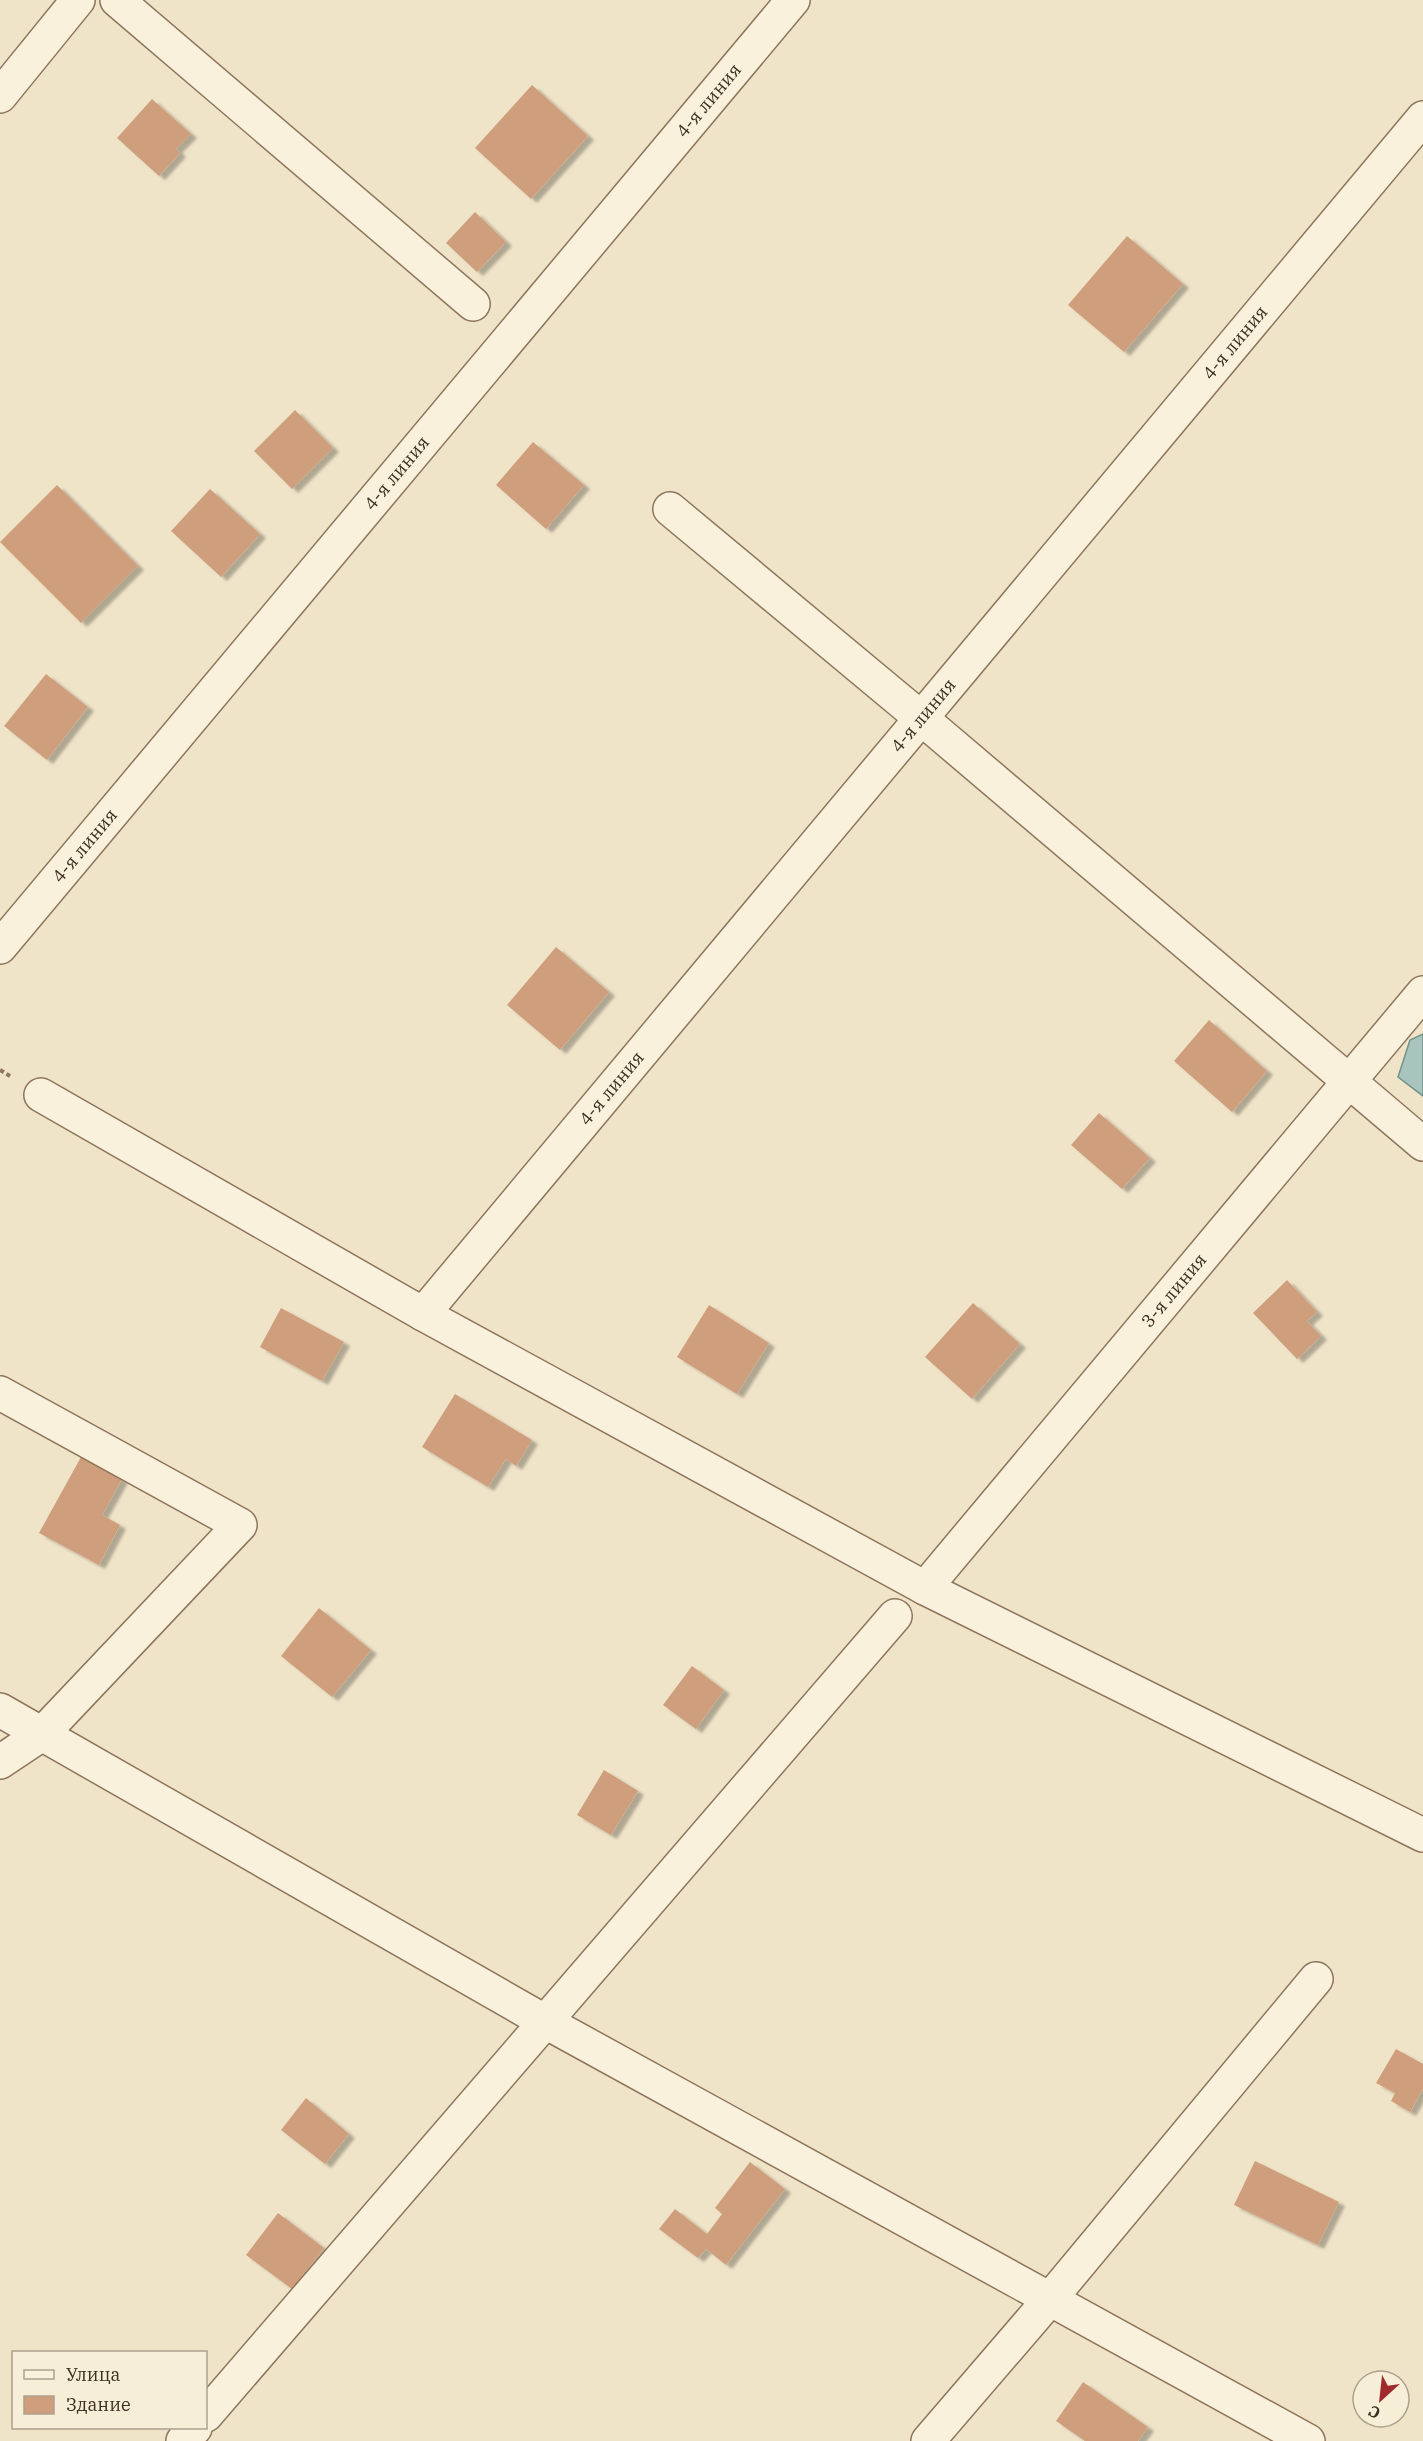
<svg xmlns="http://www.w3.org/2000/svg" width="1423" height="2441" viewBox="0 0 1423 2441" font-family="'IBM Plex Serif',serif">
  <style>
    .water { fill: #a9c4bc; stroke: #6f938a; stroke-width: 1.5 }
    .building { fill: #cf9f7d; filter: url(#shadow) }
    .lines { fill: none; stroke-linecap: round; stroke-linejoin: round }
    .minor-casing { stroke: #8d765c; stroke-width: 36 }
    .path { stroke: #8d765c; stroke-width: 4; stroke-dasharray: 4.5 3; stroke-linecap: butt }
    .minor { stroke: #faf1dc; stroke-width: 33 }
    .labels { text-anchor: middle; stroke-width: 4.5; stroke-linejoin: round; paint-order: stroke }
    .street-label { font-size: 18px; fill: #3d2e20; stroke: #f7eed8 }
  </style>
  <defs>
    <filter id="shadow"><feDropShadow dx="6" dy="4" stdDeviation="1.5" flood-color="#0004"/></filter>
  </defs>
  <rect width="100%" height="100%" fill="#f0e4c8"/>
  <path class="water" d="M1423,1034V1096L1398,1077L1410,1040Z"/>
  <path class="building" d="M532,85L588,136L531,199L475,148Z
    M152,99L191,134L176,149L180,153L159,176L117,138Z
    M475,212L506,242L477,272L446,243Z
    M1127,236L1183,284L1124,352L1068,305Z
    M295,410L333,448L292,489L254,451Z
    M533,442L584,485L546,529L496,485Z
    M57,485L138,566L81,623L0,542Z
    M210,489L260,534L221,577L171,531Z
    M46,674L88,707L47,760L4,726Z
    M556,947L609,992L560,1050L507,1005Z
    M1209,1020L1267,1071L1232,1112L1174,1061Z
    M1099,1113L1150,1158L1122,1189L1071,1145Z
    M1287,1280L1317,1312L1307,1321L1321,1336L1297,1359L1253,1313Z
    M973,1303L1020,1344L972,1399L925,1357Z
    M709,1305L769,1343L737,1394L677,1357Z
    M281,1308L344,1342L322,1381L260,1347Z
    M455,1394L532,1440L516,1466L506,1459L488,1487L422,1447Z
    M81,1457L122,1479L102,1515L120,1525L99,1565L39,1533Z
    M319,1608L371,1650L332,1697L281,1656Z
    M692,1666L724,1690L696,1729L663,1705Z
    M604,1770L638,1791L611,1835L577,1815Z
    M1396,2049L1423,2064V2089L1410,2112L1391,2101L1395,2093L1376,2083Z
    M306,2098L349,2134L325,2164L281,2130Z
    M1255,2161L1339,2202L1318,2245L1234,2205Z
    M750,2162L785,2189L726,2265L706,2249L698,2258L659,2229L675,2209L707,2234L722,2214L715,2208Z
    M278,2213L324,2248L292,2289L246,2255Z
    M1083,2382L1148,2427L1138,2441H1085L1056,2421Z"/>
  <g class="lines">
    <defs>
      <g id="minor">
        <path d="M117,0L473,304"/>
        <path d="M0,96L78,0"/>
        <path d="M670,509L921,718L1423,1144"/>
        <path id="s1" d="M0,947L793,0"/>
        <path d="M41,1095L423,1314L925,1588L1423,1835"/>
        <path id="s2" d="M423,1314L1423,118"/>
        <path d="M0,1393L240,1525L42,1734L0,1762"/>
        <path id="s3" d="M925,1588L1423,993"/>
        <path d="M0,1710L544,2021L1308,2441"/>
        <path d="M206,2415L895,1616"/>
        <path d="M183,2441L195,2428"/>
        <path d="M928,2441L1050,2299L1316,1979"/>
      </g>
    </defs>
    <use href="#minor" class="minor-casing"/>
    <path class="path" d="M0,1070L10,1076"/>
    <use href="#minor" class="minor"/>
  </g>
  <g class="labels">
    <g class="street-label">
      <text dy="6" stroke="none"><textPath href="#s1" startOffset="1104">4-я линия</textPath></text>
      <text dy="6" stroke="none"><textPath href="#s2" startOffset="1266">4-я линия</textPath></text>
      <text dy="6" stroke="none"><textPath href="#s1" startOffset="618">4-я линия</textPath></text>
      <text dy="6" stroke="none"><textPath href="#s2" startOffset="780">4-я линия</textPath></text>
      <text dy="6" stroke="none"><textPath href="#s1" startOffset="132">4-я линия</textPath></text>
      <text dy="6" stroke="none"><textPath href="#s2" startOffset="294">4-я линия</textPath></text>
      <text dy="6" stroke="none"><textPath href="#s3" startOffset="388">3-я линия</textPath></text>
    </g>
  </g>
  <rect x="12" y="2351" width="195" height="78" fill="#f7eed8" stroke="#ada18e" stroke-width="1.5"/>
  <rect x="24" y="2370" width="30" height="9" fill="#faf1dc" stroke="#ada18e" stroke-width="1.5"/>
  <text x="66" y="2381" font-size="18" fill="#3d2e20">Улица</text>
  <rect x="24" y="2396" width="30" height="18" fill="#cf9f7d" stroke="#ada18e" stroke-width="1.5"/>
  <text x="66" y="2411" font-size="18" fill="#3d2e20">Здание</text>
  <g transform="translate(1381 2399) rotate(207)"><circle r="28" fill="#f7eed8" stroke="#ada18e" stroke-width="1.5"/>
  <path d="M0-4.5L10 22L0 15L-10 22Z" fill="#9e2a2b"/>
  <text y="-9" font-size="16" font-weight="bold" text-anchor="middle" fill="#3d2e20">С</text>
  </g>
</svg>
